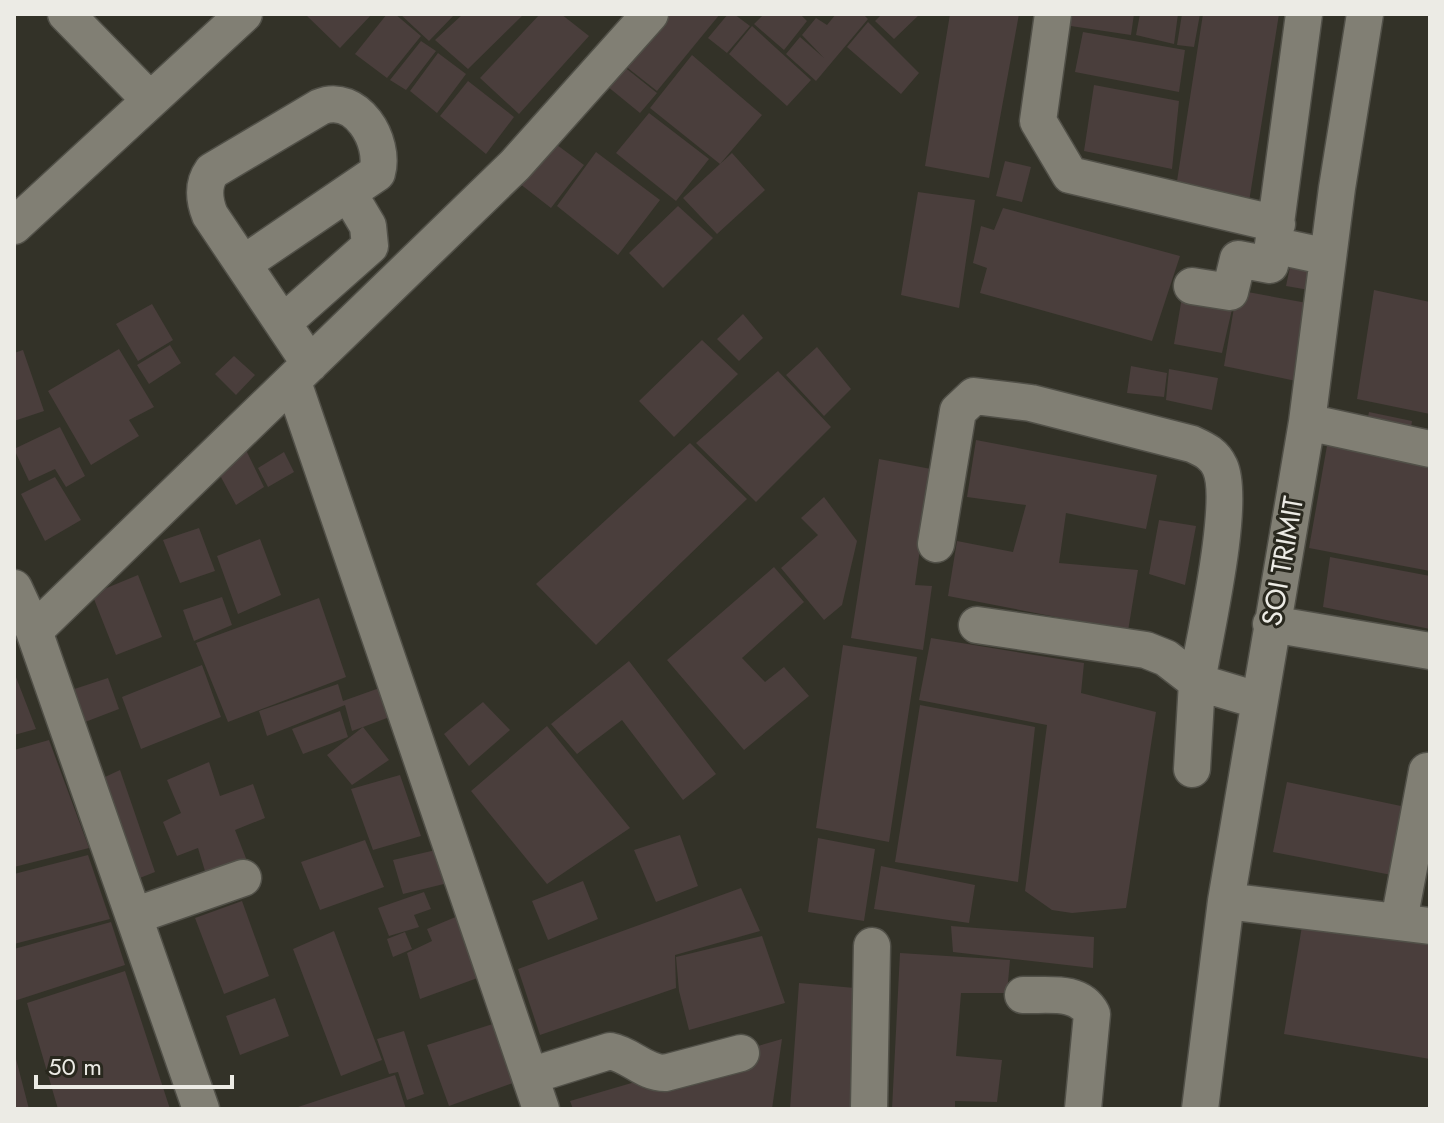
<svg xmlns="http://www.w3.org/2000/svg" width="1444" height="1123" viewBox="0 0 1444 1123" font-family="Jost,sans-serif">
  <style>
    .building { fill: #4a3e3c }
    .lines { fill: none; stroke-linecap: round; stroke-linejoin: round }
    .minor-casing { stroke: #515048; stroke-width: 39 }
    .minor { stroke: #817f74; stroke-width: 36 }
    .labels { text-anchor: middle; stroke-width: 6; stroke-linejoin: round; paint-order: stroke }
    .street-label { font-size: 28px; fill: #ecebe5; stroke: #29281e }
  </style>
  <rect width="100%" height="100%" fill="#333228"/>
  <path class="building" d="M305,14H372L340,48Z
    M387,14H395L421,36L387,78L355,54Z
    M400,14H455L429,41Z
    M463,14H524L468,69L435,40Z
    M540,14H561L589,36L519,114L480,78Z
    M642,14H720L657,91L610,54Z
    M728,14H734L750,26L727,53L708,38Z
    M764,14H800L807,21L784,50L754,24Z
    M836,14H863L868,19L816,81L786,54L800,37L824,58L802,35L816,18L827,25Z
    M882,14H920L894,39L875,21Z
    M950,14H1019L989,178L925,166Z
    M1065,14H1134L1131,35L1064,25Z
    M1140,14H1178L1174,44L1136,35Z
    M1182,14H1200L1194,47L1177,45Z
    M1203,14H1279L1248,208L1175,194Z
    M868,22L919,73L901,94L847,47Z
    M752,26L811,80L787,106L729,54Z
    M1083,32L1185,50L1179,92L1075,72Z
    M421,41L436,51L406,90L390,80Z
    M438,53L466,74L437,113L410,91Z
    M608,54L657,93L640,113L591,73Z
    M692,55L762,115L720,164L650,108Z
    M468,81L514,117L486,154L440,116Z
    M1094,85L1179,101L1172,169L1084,151Z
    M649,113L709,159L676,201L616,153Z
    M549,139L584,165L551,208L515,180Z
    M596,152L660,200L618,255L557,206Z
    M732,153L765,190L717,234L683,198Z
    M1005,161L1031,167L1022,202L996,196Z
    M918,192L975,200L959,308L901,295Z
    M678,206L713,238L663,288L629,253Z
    M1003,208L1180,256L1152,341L980,293L987,268L973,263L981,226L994,230Z
    M1291,262L1320,267L1315,291L1286,286Z
    M1237,290L1307,303L1296,381L1224,366Z
    M1374,290L1430,302V414L1357,399Z
    M1182,297L1233,305L1222,353L1174,344Z
    M152,304L173,340L138,361L116,324Z
    M743,314L763,338L739,361L717,339Z
    M702,340L738,374L674,437L639,401Z
    M170,345L181,363L149,384L137,365Z
    M817,347L851,389L824,416L786,375Z
    M119,349L154,407L129,420L139,436L91,465L48,391Z
    M23,350L44,411L14,421V353Z
    M234,356L255,375L236,395L215,374Z
    M1131,366L1167,373L1164,397L1127,393Z
    M1169,369L1218,378L1212,410L1166,400Z
    M778,371L831,427L756,502L696,443Z
    M1369,412L1412,421L1409,441L1365,431Z
    M60,427L85,476L66,487L55,469L29,481L14,449Z
    M976,440L1157,475L1146,529L1066,513L1059,563L1138,570L1128,631L948,596L957,541L1013,552L1026,505L967,497Z
    M1328,440L1430,459V571L1309,548Z
    M690,443L747,499L596,645L536,584Z
    M245,448L264,487L236,505L215,466Z
    M284,452L294,472L268,487L258,468Z
    M879,459L931,469L915,585L932,586L923,650L851,638Z
    M55,477L81,520L45,541L21,494Z
    M824,497L857,541L842,605L824,620L781,568L818,535L801,518Z
    M1159,520L1196,526L1185,585L1149,574Z
    M199,528L215,571L180,583L163,540Z
    M260,539L281,595L238,614L217,556Z
    M1330,557L1430,576V629L1323,607Z
    M774,567L804,602L742,658L765,682L784,667L809,696L744,750L667,660Z
    M138,575L162,637L116,655L92,594Z
    M222,597L232,625L194,641L183,610Z
    M319,598L346,677L228,722L196,643Z
    M931,638L1084,663L1081,693L1156,712L1126,908L1072,913L1052,910L1025,891L1047,725L919,700Z
    M843,645L917,657L889,842L816,828Z
    M629,661L716,774L683,800L622,720L577,754L551,724Z
    M202,665L221,717L141,749L122,697Z
    M14,672L36,729L14,735Z
    M108,678L119,709L72,727L56,695Z
    M338,684L343,701L385,686L395,715L363,727L389,760L352,785L327,755L363,727L352,731L345,705L267,736L259,711Z
    M483,702L510,730L469,766L444,734Z
    M920,705L1035,727L1018,882L895,862Z
    M340,711L348,737L303,754L292,729Z
    M547,726L630,828L547,884L471,791Z
    M49,740L89,848L14,867V750Z
    M209,762L220,796L253,784L265,818L235,830L249,866L208,881L198,848L177,856L163,822L181,813L167,780Z
    M120,770L155,872L127,883L92,783Z
    M400,775L421,836L373,850L351,789Z
    M1287,782L1420,810L1407,878L1273,852Z
    M680,835L698,886L656,902L634,850Z
    M818,838L875,849L864,921L808,912Z
    M365,840L384,887L320,910L301,862Z
    M440,849L448,883L403,894L393,860Z
    M88,855L110,919L14,944V874Z
    M881,866L975,885L969,923L874,909Z
    M583,881L598,919L548,940L532,901Z
    M741,888L760,931L675,955L676,988L540,1035L518,969Z
    M424,892L431,909L414,915L419,927L389,936L378,908Z
    M242,901L269,976L224,994L195,918Z
    M465,913L483,976L420,999L407,953L432,941L427,929Z
    M1303,920L1430,942V1059L1284,1034Z
    M111,922L125,965L14,1001V949Z
    M951,926L1094,937L1093,968L953,952Z
    M334,931L382,1060L341,1076L293,949Z
    M405,932L412,949L393,957L387,939Z
    M762,936L785,1003L689,1030L679,991L676,957Z
    M900,953L1010,960L1007,993H961L956,1056L1002,1060L997,1102L955,1101V1109H892Z
    M125,971L170,1109H58L27,1003Z
    M799,983L855,988L850,1080L862,1082L860,1109H790Z
    M275,998L289,1036L240,1055L226,1016Z
    M499,1022L521,1080L449,1106L427,1045Z
    M404,1031L424,1094L407,1100L398,1072L389,1074L377,1039Z
    M782,1039L772,1109H573L570,1101Z
    M14,1055H15L29,1109H14Z
    M395,1075L406,1109H295V1108Z"/>
  <g class="lines">
    <defs>
      <path id="minor" d="M66,14L149,99
        M1053,14L1038,121L1070,175L1277,224
        M1304,14L1273,245L1328,257
        M14,226L244,14
        M243,264L377,173C386,141 356,92 320,107L212,171C202,185 204,200 210,215L310,364
        M1192,286L1230,292L1238,259L1270,265L1273,245
        M283,323L370,246L368,226L349,194
        M293,382L541,1109
        M1307,422L1430,449
        M936,544L958,411L974,396L1031,403L1192,444C1205,450 1214,454 1220,467C1236,502 1204,639 1197,682L1257,700
        M14,588L34,631L201,1109
        M1271,624L1430,651
        M977,625L1146,650L1166,658L1197,682L1192,769
        M34,631L515,165L650,14
        M1226,901L1430,926
        M134,916L243,878
        M1399,921L1427,771
        M1023,995C1047,996 1079,989 1092,1014L1083,1109
        M530,1076L610,1051C631,1055 644,1073 665,1073L741,1053
        M869,1109L872,946
        M1200,1109L1226,901L1307,422L1337,188L1365,14"/>
    </defs>
    <use href="#minor" class="minor-casing"/>
    <use href="#minor" class="minor"/>
  </g>
  <g class="labels">
    <g class="street-label">
      <text transform="translate(1282 561) rotate(-80)" y="10">SOI TRIMIT</text>
    </g>
  </g>
  <rect width="1444" height="1123" fill="none" stroke="#ecebe5" stroke-width="32"/>
  <path d="M36 1075v12h196v-12" fill="none" stroke="#ecebe5" stroke-width="4"/>
  <text x="48" y="1075" font-size="24" fill="#ecebe5" stroke="#29281e" stroke-width="6" paint-order="stroke">50 m</text>
</svg>
